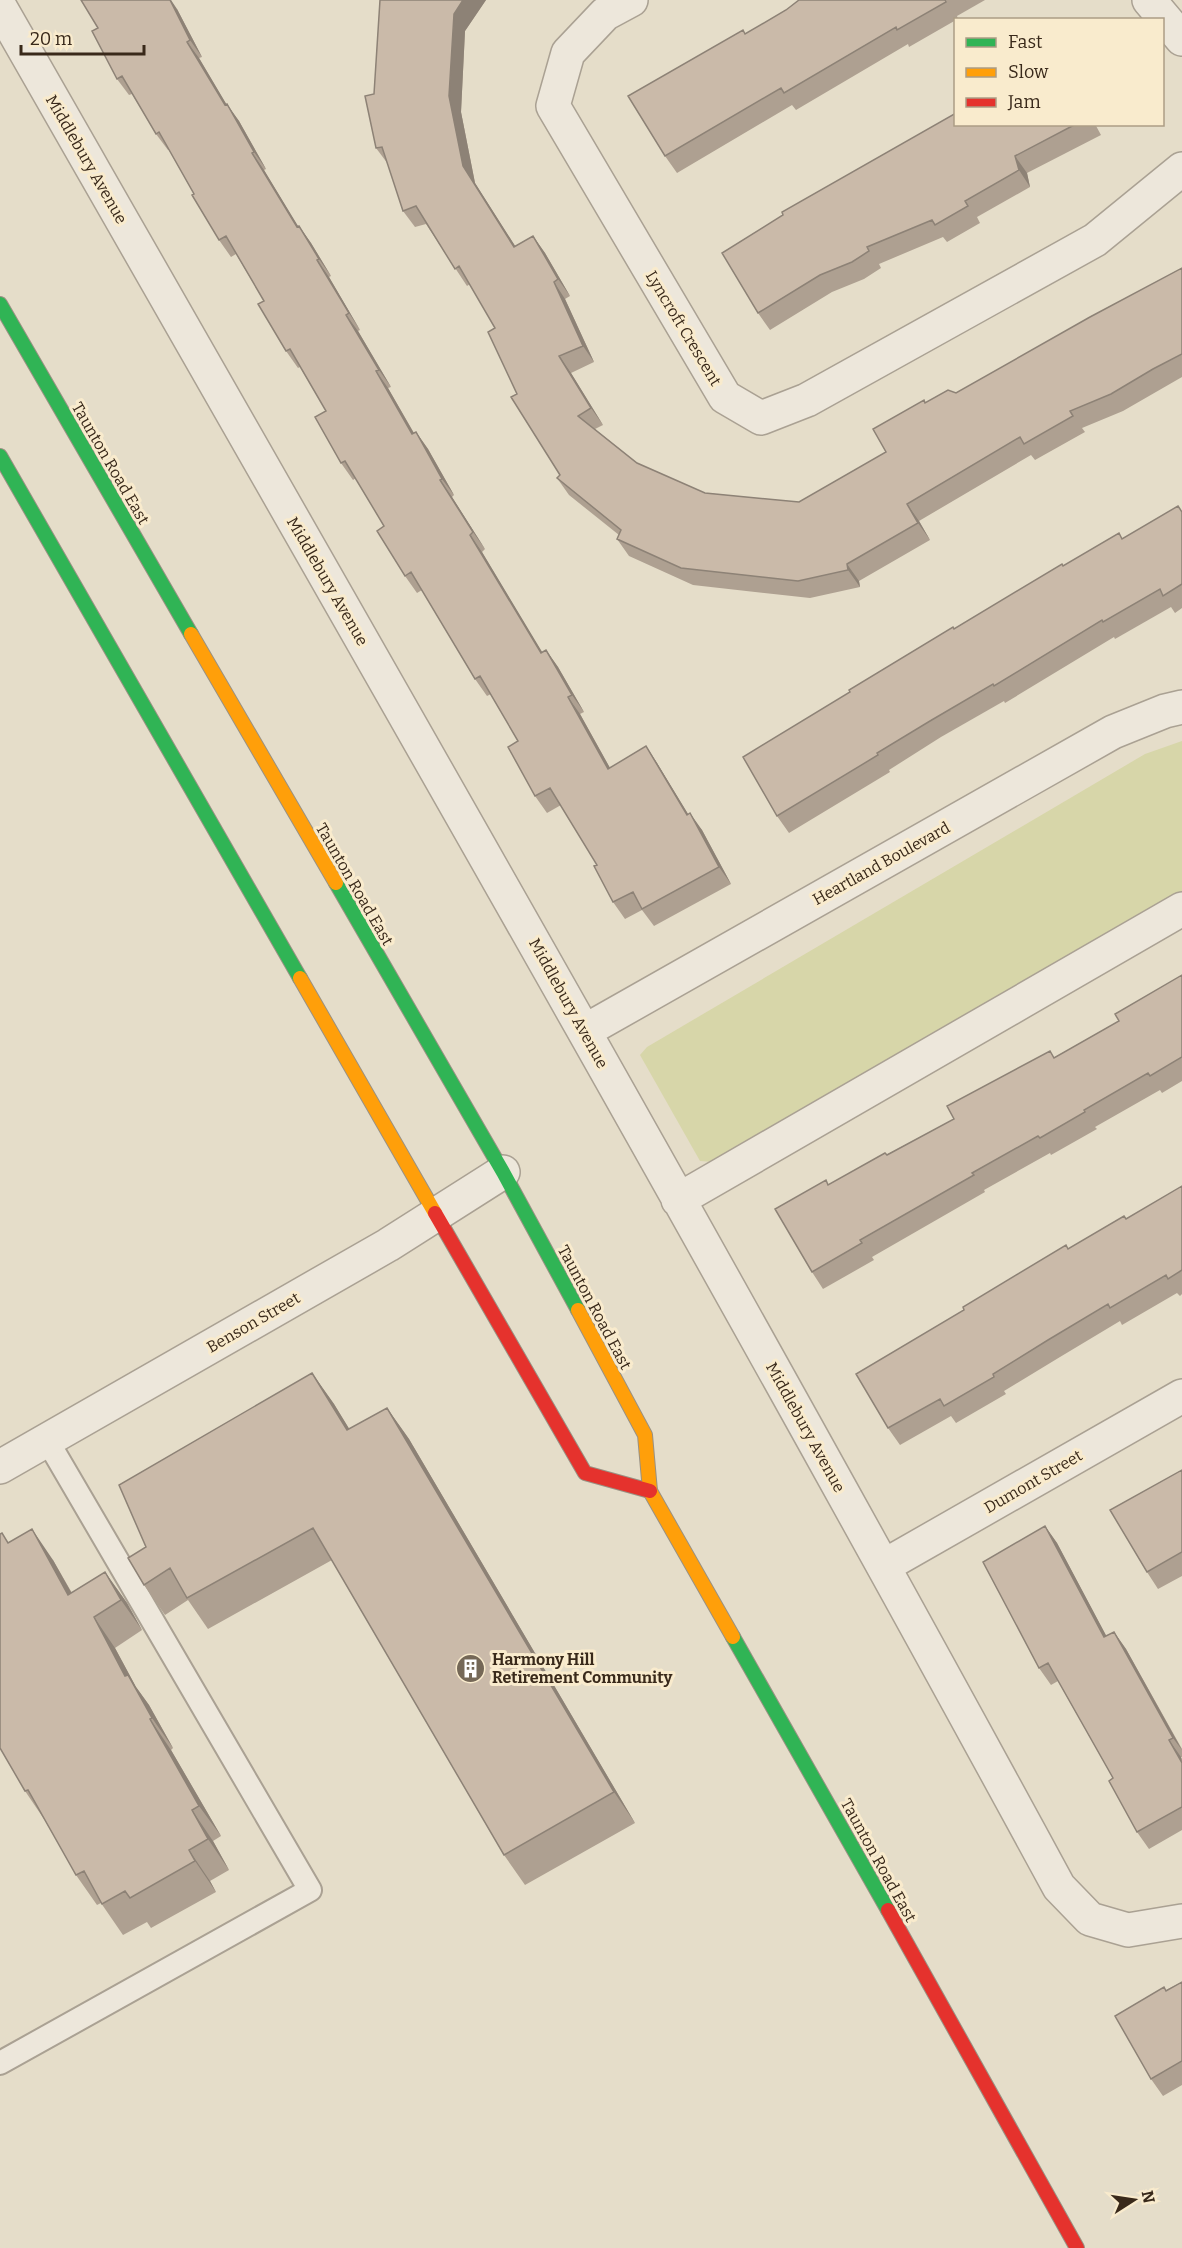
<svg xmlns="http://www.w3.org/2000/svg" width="1182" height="2248" viewBox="0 0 1182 2248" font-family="Bitter,serif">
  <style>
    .green { fill: #d7d6a9 }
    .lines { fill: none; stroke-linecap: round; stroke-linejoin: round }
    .lane-casing { stroke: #aaa193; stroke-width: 26 }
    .street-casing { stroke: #aaa193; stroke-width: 36 }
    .fast-casing { stroke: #999183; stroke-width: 16 }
    .slow-casing { stroke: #999183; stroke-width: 16 }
    .jam-casing { stroke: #999183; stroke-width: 16 }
    .lane { stroke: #ede7db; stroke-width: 22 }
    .street { stroke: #ede7db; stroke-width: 33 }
    .fast { stroke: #30b455; stroke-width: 14 }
    .slow { stroke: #ff9f0a; stroke-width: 14 }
    .jam { stroke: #e5322d; stroke-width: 14 }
    .wall { fill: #aea091 }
    .shaded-wall { fill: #8d8276 }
    .building { fill: #cabaa9; stroke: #8d8276; stroke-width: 1.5 }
    .labels { text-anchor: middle; stroke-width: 6; stroke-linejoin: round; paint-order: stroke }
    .street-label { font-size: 16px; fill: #39291a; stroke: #f9ebcd }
    .poi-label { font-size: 16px; font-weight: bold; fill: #39291a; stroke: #f9ebcd; text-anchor: start }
  </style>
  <rect width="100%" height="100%" fill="#e5ddc9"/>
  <path class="green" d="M1182,741V895L713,1162L700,1161L640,1055L647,1047L1145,754Z"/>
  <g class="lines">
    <defs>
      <path id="lane" d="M0,2063L310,1890L47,1440"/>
      <path id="street" d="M631,0L605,14L568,53L553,106L725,397L761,418L807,400L1095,240L1182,169
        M1149,0L1182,39
        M0,7C357,631 716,1255 1059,1887L1090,1919L1128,1930L1182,1921
        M585,1031L1113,732L1165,711L1182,707
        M678,1200L1182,909
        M0,1467L388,1245L503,1172
        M884,1566L1182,1396"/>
      <path id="fast" d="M0,304L191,634
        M0,456L300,978
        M336,883L503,1172L578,1310
        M733,1637L888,1910"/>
      <path id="slow" d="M191,634L336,883
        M300,978L435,1213
        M578,1310L645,1435L650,1491L733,1637"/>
      <path id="jam" d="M435,1213L585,1473L650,1491
        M888,1910L1077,2248"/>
    </defs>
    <use href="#lane" class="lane-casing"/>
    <use href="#street" class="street-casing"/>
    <use href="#fast" class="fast-casing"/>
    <use href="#slow" class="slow-casing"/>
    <use href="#jam" class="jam-casing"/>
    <use href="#lane" class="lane"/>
    <use href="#street" class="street"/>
    <use href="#fast" class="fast"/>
    <use href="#slow" class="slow"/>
    <use href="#jam" class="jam"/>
  </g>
  <path class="wall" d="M380,0H486L465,31L461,112L475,183L515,246L533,236L545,253L570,296L565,299L594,362L571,373L603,425L595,429L637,463L705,493L799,502L886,452L926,403L956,393L1182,268V377L1123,411L1082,428L1085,432L1035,460L1031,455L919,521L930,540L859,581L860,587L810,598L693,585L629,556L617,539L619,535L569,495L557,478L560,475L517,394L495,328L470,284L467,286L426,224L415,227L403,211L388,164L376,148L374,94Z
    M799,0H985L957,16L958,19L956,20L909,47L908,44L796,110L792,105L677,173L665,156L786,10Z
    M177,9L202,57L199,58L226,104L239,121L266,169L264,170L298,227L299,226L311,243L331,276L329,277L360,330L358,331L391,387L388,388L414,433L416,432L428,449L454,495L452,497L485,549L482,552L542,653L546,650L558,667L584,712L580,714L610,768L646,746L657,763L688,814L702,830L731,884L654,926L642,910L625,919L613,902L597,865L561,805L547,813L535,796L518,741L491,694L487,696L475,679L422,590L417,593L405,576L384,526L356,478L353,480L341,463L326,411L300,367L298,368L286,351L264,301L236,254L231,257L219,240L194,194L169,150H168L156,134L132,94L129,95L117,79L98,28Z
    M956,124H1095L1101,135L1027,173L1030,187L977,217L980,223L947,242L943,237L879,264L881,268L864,279L832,292L770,330L758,313Z
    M1182,511V608L1175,613L1171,607L1115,639L1114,637L1005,703L1004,701L941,737L889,770L890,772L789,833L777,816L954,629L1063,566Z
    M1182,975V1081L1162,1093L1160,1090L1095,1127L1097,1129L1051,1155L1050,1153L984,1190L985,1192L872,1257L874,1260L823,1289L812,1272L829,1185L954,1119L1055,1057L1119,1021Z
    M1182,1186V1294L1180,1296L1177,1293L1122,1325L1120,1321L1060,1357L1004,1391L1006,1394L956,1423L951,1416L900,1445L888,1428L964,1310L1068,1249L1127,1219Z
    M312,1373L334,1404L349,1429L387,1408L409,1439L635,1823L525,1885L504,1855L332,1560L208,1629L188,1600L165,1615L144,1585L146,1547Z
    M1182,1470V1576L1158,1589L1147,1572Z
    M1045,1526L1057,1543L1106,1636L1114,1632L1126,1649L1182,1749V1757H1181L1182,1759V1830L1149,1849L1137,1832L1113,1778L1058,1681L1051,1685L1039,1668Z
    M9,1542L53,1560L72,1593L105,1572L127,1603L142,1630L115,1648L136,1687L149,1705L173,1748L171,1750L221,1836L213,1841L229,1870L210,1881L216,1892L151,1928L147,1922L123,1935L101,1903L97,1905L76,1875L46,1822L25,1791Z
    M1182,1982V2085L1163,2096L1151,2079L1166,1990Z"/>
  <path class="shaded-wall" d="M170,0H171L177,9L202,57L190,40Z
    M463,0H486L465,31L461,112L475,183L526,263L514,247L463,166L449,96L454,14Z
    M187,42L199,58L237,122L225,105Z
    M227,104L239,121L266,169L254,152Z
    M252,153L264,170L309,244L297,227Z
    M1015,156L1027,173L1030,187L1019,170Z
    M299,226L311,243L331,276L319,259Z
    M533,236L545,253L570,296L558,279Z
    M317,260L329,277L360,330L349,313Z
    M554,282L565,299L594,362L583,346Z
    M346,315L358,331L391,387L379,370Z
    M559,356L571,373L603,425L591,408Z
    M376,371L388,388L424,451L412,434Z
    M416,432L428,449L454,495L442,479Z
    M440,480L452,497L485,549L473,532Z
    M907,504L919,521L930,540L918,523Z
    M470,535L482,552L553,670L541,653Z
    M847,564L859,581L860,587L848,570Z
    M546,650L558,667L584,712L572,695Z
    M568,697L580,714L620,786L608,769Z
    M646,746L657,763L699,832L687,815Z
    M690,813L702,830L731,884L719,867Z
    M312,1373L334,1404L369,1461L347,1430Z
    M387,1408L409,1439L635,1823L614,1792Z
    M1045,1526L1057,1543L1116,1654L1104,1637Z
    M32,1529L53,1560L90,1626L68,1595Z
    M105,1572L127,1603L142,1630L121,1600Z
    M94,1617L115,1648L136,1687L149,1705L173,1748L152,1718L125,1676Z
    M1114,1632L1126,1649L1182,1750L1173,1738Z
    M150,1719L171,1750L221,1836L199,1806Z
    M1169,1740L1181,1757L1182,1763Z
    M192,1810L213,1841L229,1870L208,1839Z
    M189,1850L210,1881L216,1892L195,1861Z"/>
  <path class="building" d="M81,0H170L190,40L187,42L225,105L227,104L254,152L252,153L297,227L299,226L319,259L317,260L349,313L346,315L379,370L376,371L412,434L416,432L442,479L440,480L473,532L470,535L541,653L546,650L572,695L568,697L608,769L646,746L687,815L690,813L719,867L642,909L633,892L613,902L594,866L597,865L550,788L535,796L508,747L518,741L480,676L475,679L411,572L405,576L377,531L384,526L345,461L341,463L315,417L326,411L290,349L286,351L258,304L264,301L226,236L219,240L192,195L194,194L159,132L156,134L122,76L117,79L92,31L98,28Z
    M380,0H463L454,14L449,96L463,166L514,247L533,236L558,279L554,282L583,346L559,356L591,408L578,416L637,463L705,493L799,502L886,452L873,429L924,400L925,403L948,390L956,393L1090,317L1182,268V354L1153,369L1111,394L1070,411L1073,416L1024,444L1020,437L907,504L918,523L847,564L848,570L798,581L681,568L617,539L621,530L557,478L560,475L511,397L517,394L488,332L495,328L459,266L455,269L416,206L403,211L382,147L376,148L365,96L374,94Z
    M799,0H945L946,2L897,30L896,27L784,93L781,88L665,156L628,96L743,30L745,34L786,10Z
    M956,113V124H1076L1015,156L1019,170L965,201L968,206L935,225L932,220L867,247L869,251L852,262L820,275L758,313L722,253L783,215L782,212Z
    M1178,506L1182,512V584L1163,596L1160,589L1103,622L1102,620L994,686L993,684L930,721L877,753L878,755L777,816L743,757L850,692L849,690L953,627L954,629L1062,564L1063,566L1119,533L1122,539Z
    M1182,975V1057L1150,1076L1148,1073L1084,1110L1085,1112L1040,1138L1038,1136L972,1173L974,1175L860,1240L862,1243L812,1272L775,1209L826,1180L828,1185L885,1153L887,1155L954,1119L947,1106L1050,1051L1054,1058L1119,1021L1115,1014Z
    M1182,1186V1270L1168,1279L1166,1275L1110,1308L1108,1304L1048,1340L993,1374L994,1377L944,1406L940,1399L888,1428L856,1374L964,1310L963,1307L1066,1245L1068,1249L1124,1216L1126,1219Z
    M312,1373L347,1430L387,1408L614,1792L504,1855L313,1528L187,1598L170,1568L144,1585L128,1558L146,1547L119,1485Z
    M1182,1470V1552L1147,1572L1110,1510Z
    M1045,1526L1104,1637L1114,1632L1173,1738L1169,1740L1182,1763V1807L1137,1832L1109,1781L1113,1778L1048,1663L1039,1668L983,1562Z
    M32,1529L68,1595L105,1572L121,1600L94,1617L125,1676L128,1675L152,1718L150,1719L199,1806L192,1810L208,1839L189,1850L195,1861L130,1898L125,1891L102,1904L84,1871L76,1875L28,1790L25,1791L0,1748V1534L2,1533L8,1543Z
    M1182,1982V2061L1151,2079L1115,2016L1164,1987L1166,1991Z"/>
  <defs>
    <symbol id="building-disc" viewBox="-11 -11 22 22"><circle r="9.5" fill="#756857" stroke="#f9ebcd"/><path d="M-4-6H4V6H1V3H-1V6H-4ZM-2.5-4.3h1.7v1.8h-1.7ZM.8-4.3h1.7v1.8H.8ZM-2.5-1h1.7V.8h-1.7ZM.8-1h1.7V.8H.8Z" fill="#fff"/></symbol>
  </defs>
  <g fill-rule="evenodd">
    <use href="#building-disc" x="454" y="1652" width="33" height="33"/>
  </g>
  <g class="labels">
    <g class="street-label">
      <text transform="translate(87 159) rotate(60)" y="6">Middlebury Avenue</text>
      <text transform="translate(684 328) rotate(59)" y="6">Lyncroft Crescent</text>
      <text transform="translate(111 463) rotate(60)" y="6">Taunton Road East</text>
      <text transform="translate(328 581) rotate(60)" y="6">Middlebury Avenue</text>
      <text transform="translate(881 863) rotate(-29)" y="6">Heartland Boulevard</text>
      <text transform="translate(355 884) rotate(60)" y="6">Taunton Road East</text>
      <text transform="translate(569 1003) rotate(61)" y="6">Middlebury Avenue</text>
      <text transform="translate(595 1307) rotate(62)" y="6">Taunton Road East</text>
      <text transform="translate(253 1322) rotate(-30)" y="6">Benson Street</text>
      <text transform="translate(806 1427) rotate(61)" y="6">Middlebury Avenue</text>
      <text transform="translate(1033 1481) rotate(-30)" y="6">Dumont Street</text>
      <text transform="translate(879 1860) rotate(61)" y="6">Taunton Road East</text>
    </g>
    <g class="poi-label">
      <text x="492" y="1665">Harmony Hill<tspan x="492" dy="18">Retirement Community</tspan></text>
    </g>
  </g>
  <rect x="954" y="18" width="210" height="108" fill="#f9ebcd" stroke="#ac9d85" stroke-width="1.5"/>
  <rect x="966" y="38" width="30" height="9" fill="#30b455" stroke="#ac9d85" stroke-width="1.5"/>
  <text x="1008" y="48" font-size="18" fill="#39291a">Fast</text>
  <rect x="966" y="68" width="30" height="9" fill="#ff9f0a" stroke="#ac9d85" stroke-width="1.5"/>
  <text x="1008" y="78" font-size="18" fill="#39291a">Slow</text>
  <rect x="966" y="98" width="30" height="9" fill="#e5322d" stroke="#ac9d85" stroke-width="1.5"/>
  <text x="1008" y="108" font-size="18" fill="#39291a">Jam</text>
  <g transform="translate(1134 2200) rotate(78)" stroke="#f9ebcd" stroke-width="4.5" paint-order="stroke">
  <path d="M0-4.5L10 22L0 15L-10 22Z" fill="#39291a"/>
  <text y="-9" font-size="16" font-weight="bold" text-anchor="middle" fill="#39291a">N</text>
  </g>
  <path d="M21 45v9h123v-9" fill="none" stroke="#39291a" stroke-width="3"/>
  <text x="30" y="45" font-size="18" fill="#39291a" stroke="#f9ebcd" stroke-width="4.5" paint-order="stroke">20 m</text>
</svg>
